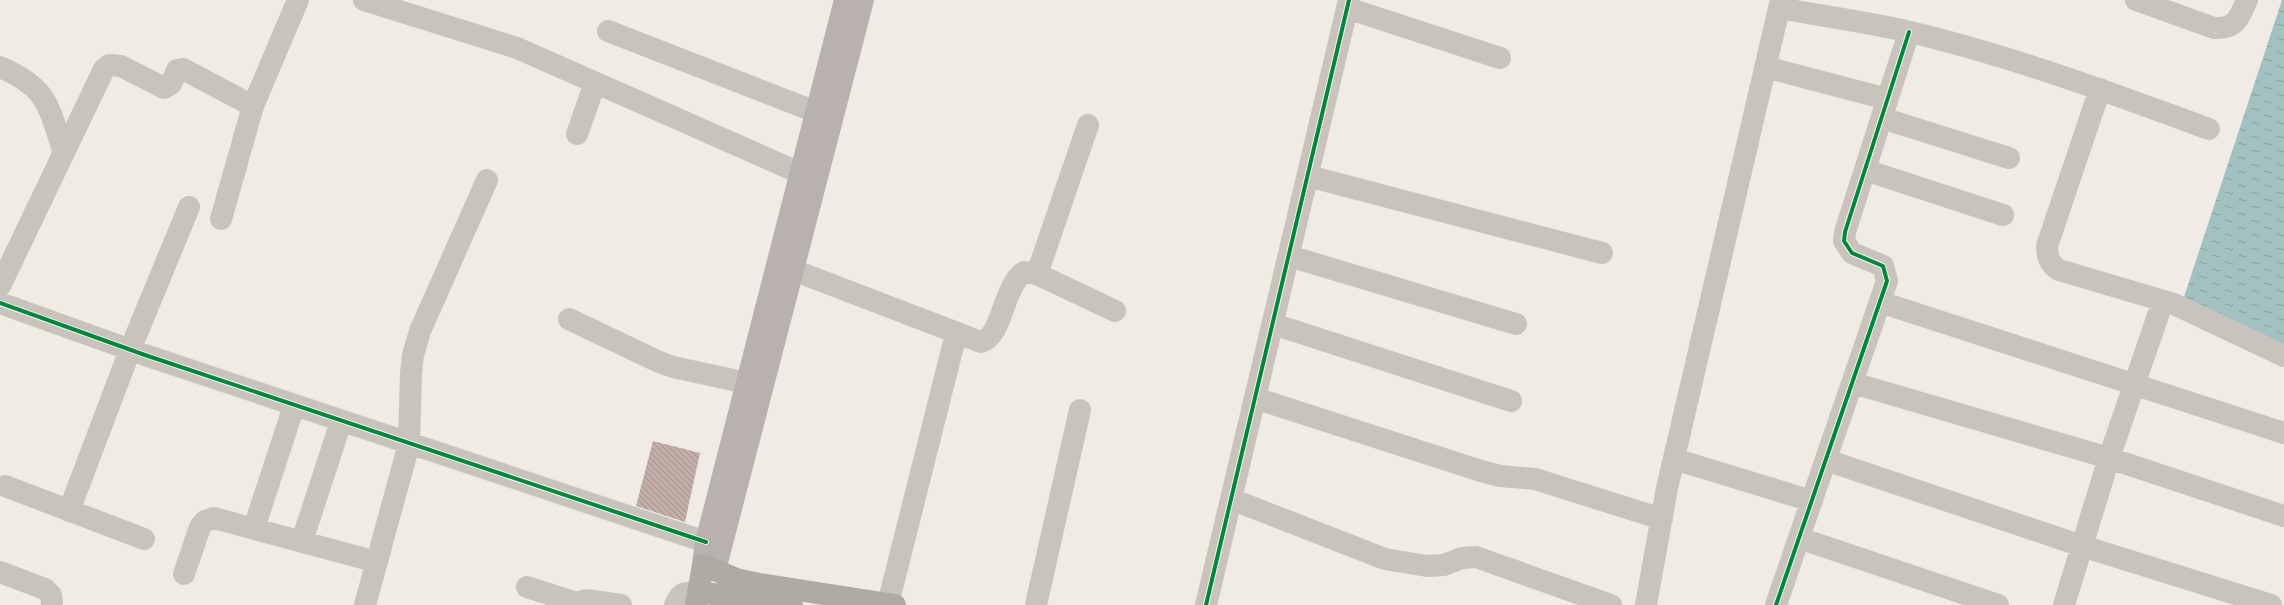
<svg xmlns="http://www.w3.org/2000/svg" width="2284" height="605" viewBox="0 0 2284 605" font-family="'Titillium Web',sans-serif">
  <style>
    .water { fill: url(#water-ripples) }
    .building { fill: url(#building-back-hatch) }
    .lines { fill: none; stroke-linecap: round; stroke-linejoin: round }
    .minor { stroke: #c9c3be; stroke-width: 22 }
    .major { stroke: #b8b1ad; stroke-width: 22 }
    .highway { stroke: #afaaa4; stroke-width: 22 }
    .cycleway-casing { stroke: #fbf5ee; stroke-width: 6 }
    .cycleway { stroke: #00873e; stroke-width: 4 }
  </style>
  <defs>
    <pattern id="water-ripples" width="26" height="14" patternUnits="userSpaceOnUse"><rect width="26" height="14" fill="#a1c2c1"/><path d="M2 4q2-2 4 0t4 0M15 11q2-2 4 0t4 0" fill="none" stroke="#849e9d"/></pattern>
    <pattern id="building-back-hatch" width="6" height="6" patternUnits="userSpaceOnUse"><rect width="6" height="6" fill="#c3afa7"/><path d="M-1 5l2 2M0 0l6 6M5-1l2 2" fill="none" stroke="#a08f88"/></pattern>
  </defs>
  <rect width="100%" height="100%" fill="#f0ebe5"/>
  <path class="water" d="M2282,0H2284V364L2182,303Z"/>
  <path class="building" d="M653,441L700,453L685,522L636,506Z"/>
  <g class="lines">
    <path class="minor" d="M364,0L517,48L800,173
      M2136,0L2214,28C2236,29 2239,18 2247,0
      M1347,8L1500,58
      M1779,8C1822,16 1867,22 1910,32C2012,56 2111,93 2209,129
      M608,31L816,112
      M0,67C49,88 48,106 64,153
      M1765,67L1887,99
      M2100,89L2047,246C2047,257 2049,263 2059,270L2174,304L2284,356
      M1882,118L2009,158
      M577,134L595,83
      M1865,170L2003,215
      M1308,176L1602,253
      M221,219L253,106L298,0
      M1289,256L1516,324
      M793,270L981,342C1003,336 1003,286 1024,272L1037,274L1115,311
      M1037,274L1088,125
      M0,286L104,69L109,65L121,66L164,88L171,84L177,70L183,69L253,106
      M1880,302L2284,433
      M0,303L145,355L706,542
      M569,319L657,361L673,367L747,383
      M1273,324L1511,401
      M1853,383L2109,458L2284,516
      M1255,398L1481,471L1500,476L1535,479L1662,519
      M1674,459L1812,501
      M1826,460L2082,546L2271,605
      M5,486L144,539
      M1231,499L1385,559L1427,566L1444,565L1462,558L1476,557L1611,605
      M69,511L130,350L189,207
      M254,528L294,406
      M1799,538L1998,605
      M302,541L341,422
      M0,572L45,589L51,595L52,605
      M184,574L200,527L205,521L214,518L377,562
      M527,587L573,602
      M888,604L956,334
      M365,605L409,444L411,373L413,355L420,331L487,180
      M568,605L586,600L621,605
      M675,605C681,591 684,593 698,592
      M1036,605L1080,410
      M1206,605L1349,0
      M1646,605L1667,488L1781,0
      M1776,605L1887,281L1883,266L1852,253L1844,241L1845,232L1909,32
      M2064,605L2109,458L2163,301"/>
    <path class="major" d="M703,565L706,542L845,0
      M715,570L863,0"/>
    <path class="highway" d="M698,592L792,605
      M696,605L703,565L736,579L759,584L895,605"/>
    <defs>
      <path id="cycleway" d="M0,303L145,355L706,542
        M1206,605L1349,0
        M1776,605L1887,281L1883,266L1852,253L1844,241L1845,232L1909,32"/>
    </defs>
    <use href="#cycleway" class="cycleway-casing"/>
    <use href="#cycleway" class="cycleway"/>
  </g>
</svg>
